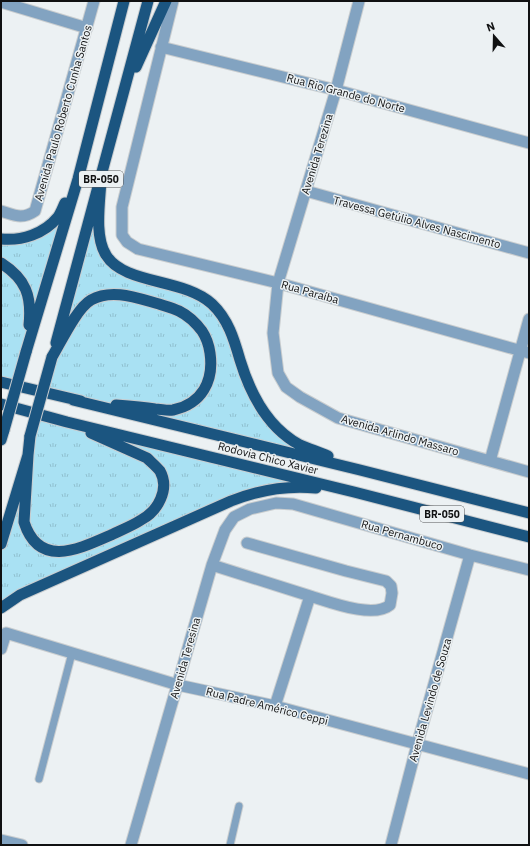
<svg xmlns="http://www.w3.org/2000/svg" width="530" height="846" viewBox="0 0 530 846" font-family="'IBM Plex Sans',sans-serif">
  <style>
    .grass { fill: url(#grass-tufts) }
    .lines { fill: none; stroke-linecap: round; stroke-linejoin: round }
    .service-casing { stroke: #c9cdcf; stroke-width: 9 }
    .minor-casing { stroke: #c9cdcf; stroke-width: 13 }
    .trunk-casing { stroke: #c9cdcf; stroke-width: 13 }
    .service { stroke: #82a3c1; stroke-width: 7 }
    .minor { stroke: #82a3c1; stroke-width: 11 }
    .trunk { stroke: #1b5580; stroke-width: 11 }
    .trunk-bridge-casing { stroke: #c9cdcf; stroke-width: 13; stroke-linecap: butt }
    .trunk-bridge { stroke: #1b5580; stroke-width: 11 }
    .labels { text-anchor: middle; stroke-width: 3; stroke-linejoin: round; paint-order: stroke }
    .shield { fill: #ecf1f3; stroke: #525456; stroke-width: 1 }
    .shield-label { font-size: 10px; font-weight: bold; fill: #101112 }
    .street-label { font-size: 11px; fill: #101112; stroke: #ecf1f3 }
  </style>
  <defs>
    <pattern id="grass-tufts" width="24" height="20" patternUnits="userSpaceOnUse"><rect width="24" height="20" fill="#a9e1f3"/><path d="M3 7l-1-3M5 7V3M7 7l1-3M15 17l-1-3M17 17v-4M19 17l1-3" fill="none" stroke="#90c0cf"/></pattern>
  </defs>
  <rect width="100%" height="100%" fill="#ecf1f3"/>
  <path class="grass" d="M78,179L17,387L1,382V239L11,240L59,216Z
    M101,180L99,234L113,263L185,288L221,314L259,405L299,444L360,470L43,390Z
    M36,415L354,492L309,488L269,489L1,608V544Z"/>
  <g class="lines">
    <defs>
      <path id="service" d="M39,779L72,653
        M230,845L239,806"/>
      <path id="minor" d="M173,1L122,207V235L127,242L138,249L278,283L529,353
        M359,1L336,90L278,283L273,333L278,373L286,387L300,397L338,418L529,472
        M1,2L87,28
        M161,47L336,90L529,143
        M306,191L529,253
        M1,211C14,215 22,220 35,211L94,1
        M490,461L529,319
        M247,543L346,571L386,581L391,586L392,593L390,605C373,619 330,602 310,596
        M212,565L310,596L275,706
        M1,649L6,633L178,685L275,706L529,774
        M1,840L22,845
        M131,845L212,565L225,530L234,517L250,509L276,503L293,504L470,555L529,570
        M391,845L417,745L470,555"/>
      <path id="trunk" d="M136,67L166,1
        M101,180C100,202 94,236 106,255C124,285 184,278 212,304C228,319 234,339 240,360C250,393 268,428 300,445C309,449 319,452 328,456
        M1,239C22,241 44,234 58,217C61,213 63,207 65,203
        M1,263C26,279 32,296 29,325
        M56,343L148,1
        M26,352L78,179L124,1
        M52,357C61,342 77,308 91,300C112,288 137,298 159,304C165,306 173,308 179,311C187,315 196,323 202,331C206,337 209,346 210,353C214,381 202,404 173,410C167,411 161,409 155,409C142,407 129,406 116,405
        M1,382L81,401
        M73,400L360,470L529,513
        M1,404L67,422L354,492L529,537
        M1,440L4,430
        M28,455L24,522C39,569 79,549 111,535C121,530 132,526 141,520C158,511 170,489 160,471C156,466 151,462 147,458L91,433
        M1,544L28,455L30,436
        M1,608L20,595L231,501C259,490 286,485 316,488"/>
    </defs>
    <use href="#service" class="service-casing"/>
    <use href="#minor" class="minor-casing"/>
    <use href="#trunk" class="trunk-casing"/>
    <use href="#service" class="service"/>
    <use href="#minor" class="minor"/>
    <use href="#trunk" class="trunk"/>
    <defs>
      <path id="trunk-bridge" d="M4,430L26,352
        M30,436L52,357"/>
    </defs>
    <use href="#trunk-bridge" class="trunk-bridge-casing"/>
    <use href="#trunk-bridge" class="trunk-bridge"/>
  </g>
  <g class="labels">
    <g class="shield">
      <rect x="79" y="171" width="44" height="16" rx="3"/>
      <rect x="420" y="506" width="44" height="16" rx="3"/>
    </g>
    <g class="shield-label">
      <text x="101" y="183">BR-050</text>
      <text x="442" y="518">BR-050</text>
    </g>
    <g class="street-label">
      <text transform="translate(346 93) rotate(15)" y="4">Rua Rio Grande do Norte</text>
      <text transform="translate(63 113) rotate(-74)" y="4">Avenida Paulo Roberto Cunha Santos</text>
      <text transform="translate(317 154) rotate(-73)" y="4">Avenida Terezina</text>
      <text transform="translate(417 222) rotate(15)" y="4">Travessa Getúlio Alves Nascimento</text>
      <text transform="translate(310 292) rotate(16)" y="4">Rua Paraíba</text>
      <text transform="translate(400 435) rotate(16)" y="4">Avenida Arlindo Massaro</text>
      <text transform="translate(268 458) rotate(14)" y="4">Rodovia Chico Xavier</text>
      <text transform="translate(402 535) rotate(16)" y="4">Rua Pernambuco</text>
      <text transform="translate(185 658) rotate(-74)" y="4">Avenida Teresina</text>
      <text transform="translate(430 700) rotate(-74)" y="4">Avenida Levindo de Souza</text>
      <text transform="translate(267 706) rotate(14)" y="4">Rua Padre Américo Ceppi</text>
    </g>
  </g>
  <rect width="530" height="846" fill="none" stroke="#101112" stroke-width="4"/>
  <g transform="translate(494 36) rotate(340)" stroke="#ecf1f3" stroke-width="3" paint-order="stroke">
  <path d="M0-3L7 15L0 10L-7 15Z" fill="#101112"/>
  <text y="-6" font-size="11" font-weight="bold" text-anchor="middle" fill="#101112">N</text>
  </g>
</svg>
